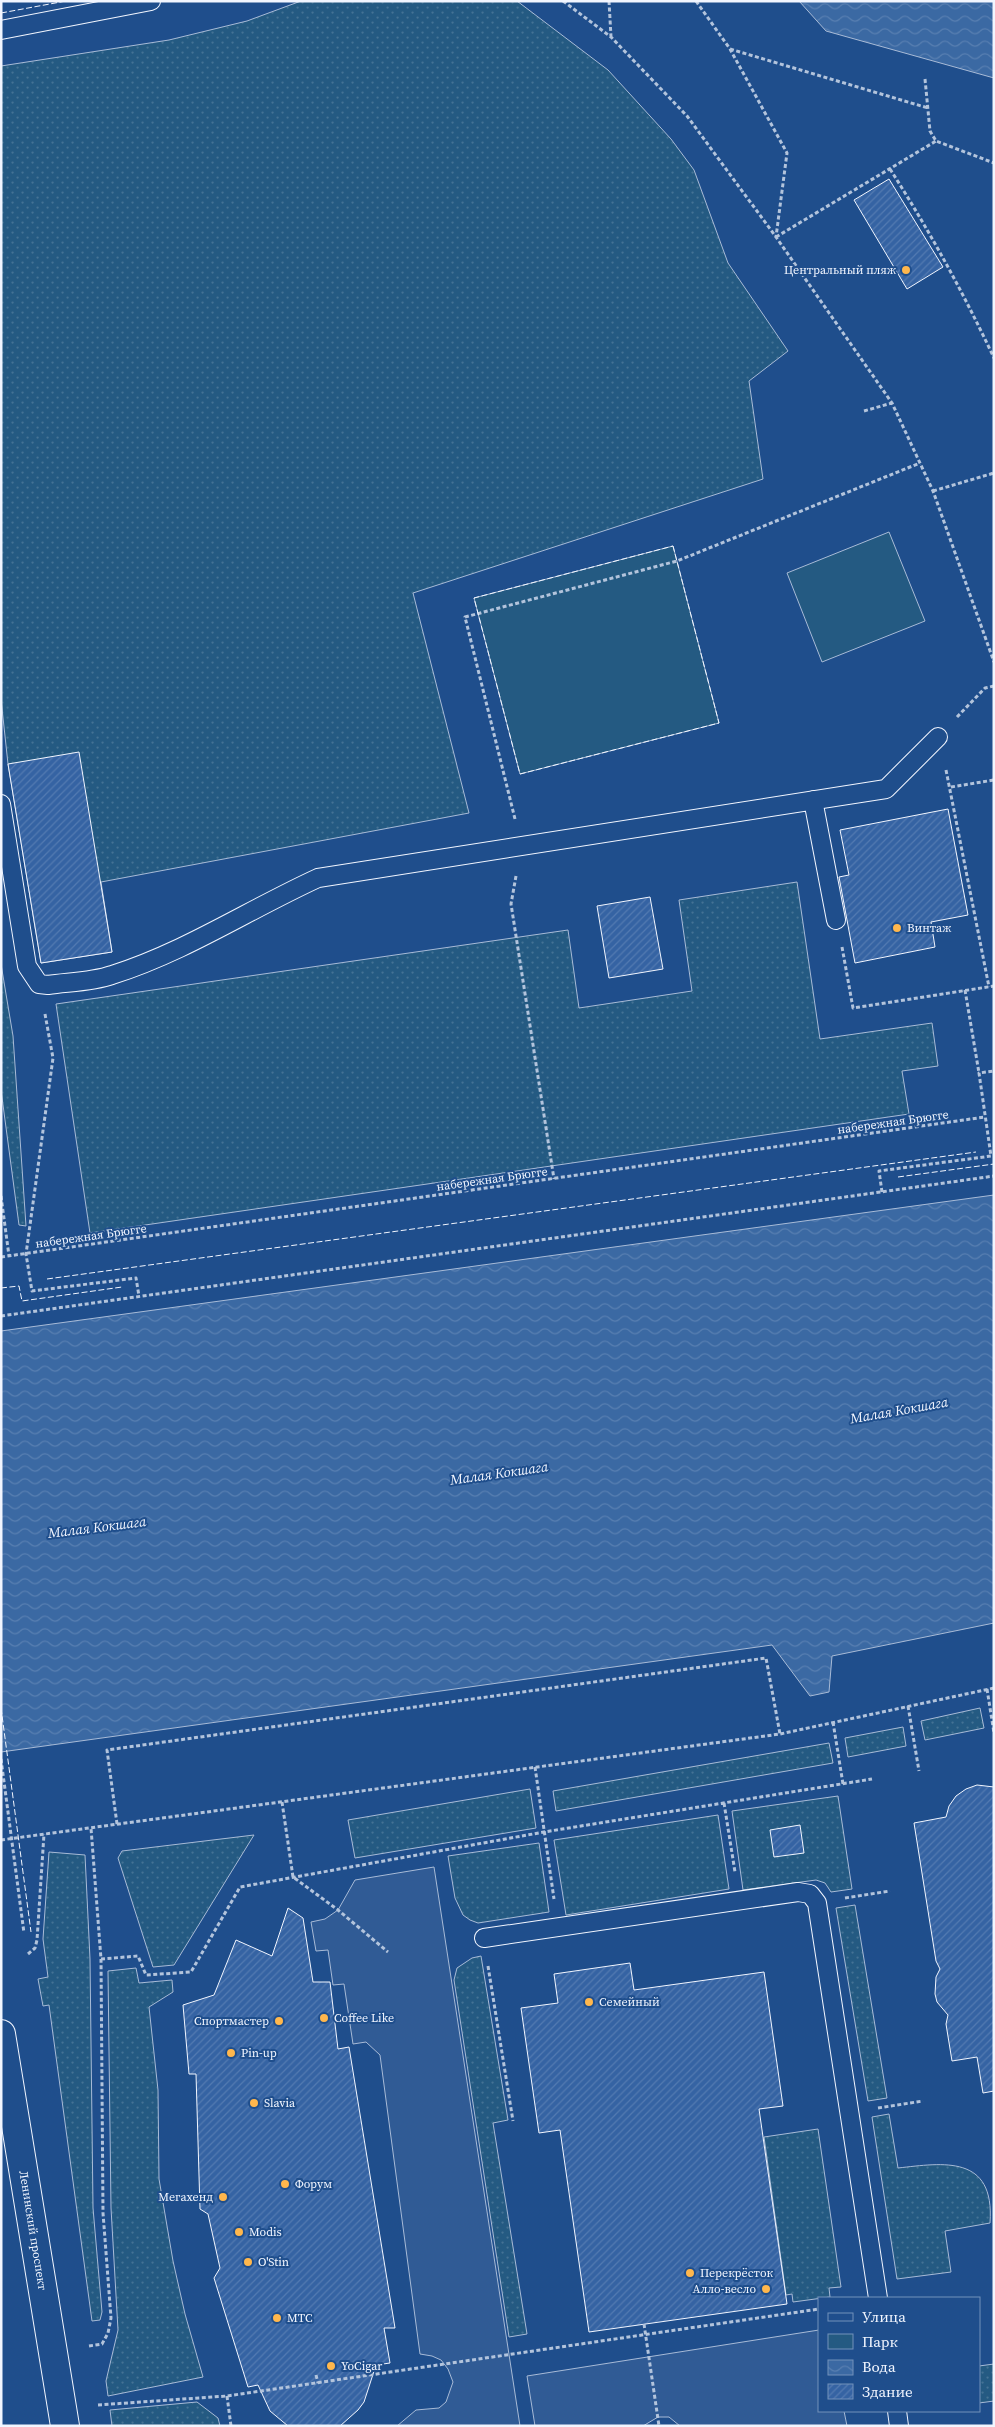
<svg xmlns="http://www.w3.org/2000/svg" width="995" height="2427" viewBox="0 0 995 2427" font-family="'Source Serif 4',serif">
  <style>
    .grass { fill: url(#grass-dots); stroke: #a8bbd7 }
    .park { fill: #245a82; stroke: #a8bbd7 }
    .parking { fill: #305b95; stroke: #a8bbd7 }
    .water { fill: url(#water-waves); stroke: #a8bbd7 }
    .building { fill: url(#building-hatch); stroke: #f2f6ff }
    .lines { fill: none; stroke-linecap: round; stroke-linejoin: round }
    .lane-casing { stroke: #f2f6ff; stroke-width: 20 }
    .primary-casing { stroke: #f2f6ff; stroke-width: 30 }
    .path { stroke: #b3c4dc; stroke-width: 3; stroke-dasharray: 4 2.5; stroke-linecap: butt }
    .lane { stroke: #1f4e8c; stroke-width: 18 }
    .primary { stroke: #1f4e8c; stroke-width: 28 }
    .path-bridge { stroke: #b3c4dc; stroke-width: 3; stroke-dasharray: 4 2.5; stroke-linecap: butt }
    .fence { stroke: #f2f6ff; stroke-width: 1; stroke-dasharray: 6 2.5; stroke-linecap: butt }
    .poi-dot { fill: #ffb74d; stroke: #1f4e8c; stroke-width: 2 }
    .labels { text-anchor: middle; stroke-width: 4; stroke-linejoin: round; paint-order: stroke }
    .poi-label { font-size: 12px; fill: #f2f6ff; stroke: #1f4e8c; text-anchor: start }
    .street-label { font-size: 12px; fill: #f2f6ff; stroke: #1f4e8c }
    .water-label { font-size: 14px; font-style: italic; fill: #f2f6ff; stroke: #1f4e8c }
  </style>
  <defs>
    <pattern id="grass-dots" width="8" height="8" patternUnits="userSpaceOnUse" patternTransform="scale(1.25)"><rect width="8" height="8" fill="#245a82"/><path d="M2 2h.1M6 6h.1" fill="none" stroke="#447295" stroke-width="1.8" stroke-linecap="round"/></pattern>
    <pattern id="water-waves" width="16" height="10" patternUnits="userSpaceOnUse" patternTransform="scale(1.25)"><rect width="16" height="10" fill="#3b69a3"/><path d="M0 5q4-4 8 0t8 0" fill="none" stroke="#587fb1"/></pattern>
    <pattern id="building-hatch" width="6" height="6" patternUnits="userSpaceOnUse" patternTransform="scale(1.25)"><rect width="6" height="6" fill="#3563a3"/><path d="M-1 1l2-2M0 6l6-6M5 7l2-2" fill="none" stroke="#537ab1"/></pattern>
  </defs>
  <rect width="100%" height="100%" fill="#1f4e8c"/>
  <path class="grass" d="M301,1H517L608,70L671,139L694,170L728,263L788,351L749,381L763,479L413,593L469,813L101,882L112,952L41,963L8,764L1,699V66L169,40L247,21Z
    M797,882L820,1039L932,1023L938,1066L902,1071L909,1114L90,1233L56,1004L568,930L579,1008L692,991L679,900Z
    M1,964L13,1036L26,1226L19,1225L1,1090Z
    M980,1708L984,1728L925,1740L921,1721Z
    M903,1727L906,1746L848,1757L845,1738Z
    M829,1743L833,1763L556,1811L553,1791Z
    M530,1789L536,1828L355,1858L348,1820Z
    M838,1796L852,1889L831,1892L825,1883L816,1880L743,1890L732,1811Z
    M718,1815L729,1889L566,1915L554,1840Z
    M254,1835L174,1965L153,1967L118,1858L122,1851Z
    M539,1843L549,1912L478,1923L470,1920L463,1915L455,1898L448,1856Z
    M49,1852L85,1855L90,1959L93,2208L102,2312L100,2320L92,2321L49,2005L43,2006L38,1979L48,1977L43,1939Z
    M855,1905L887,2098L868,2101L836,1908Z
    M481,1956L508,2120L493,2123L527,2334L509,2337L454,1980L457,1968L472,1958Z
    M136,1968L139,1983L172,1980L173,1992L149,2007L158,2090L159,2179L173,2261L185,2314L203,2377L108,2396L106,2381L118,2330L111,2208L108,1971Z
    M889,2114L898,2168C943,2163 995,2154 990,2223L945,2231L951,2272L897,2279L872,2117Z
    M818,2129L841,2287L829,2288L830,2297L793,2302L792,2294L786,2295L764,2137Z
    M994,2364V2401L979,2403V2366Z
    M197,2402L218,2418L220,2426H112L110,2410Z"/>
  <path class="park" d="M889,532L925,621L822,662L787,573Z
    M673,546L719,723L520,774L474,598Z"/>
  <path class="parking" d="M434,1867L520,2426H397L416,2410L439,2408L446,2402L453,2382L448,2369L441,2360L432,2356L420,2354L380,2055L366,2042L353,2044L344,1984L333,1985L328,1950L316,1951L311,1922L325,1919L338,1910L355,1880Z
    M819,2330V2411H844L847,2426H680L669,2417H658L643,2426H535L527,2376Z"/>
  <path class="water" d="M799,1H994V78L826,31Z
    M994,1195V1623L832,1656L829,1692L810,1696L772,1645L1,1752V1331Z"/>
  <path class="building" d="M889,179L943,267L907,289L854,200Z
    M79,752L112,952L41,963L8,764Z
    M948,809L968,915L931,922L935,947L855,963L839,877L849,875L840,830Z
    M650,897L663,969L609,978L597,906Z
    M977,1785L994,1787V2091L983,2093L977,2057L952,2061L946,2024L948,2015L937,2002L935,1994L936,1977L940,1969L936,1961L914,1823L946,1817L949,1806L956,1796L966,1789Z
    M800,1825L804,1853L774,1857L770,1830Z
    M288,1908L303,1918L313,1982H330L338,2049L349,2047L395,2328H384L390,2363L376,2365L364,2402L358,2410L340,2426H288L270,2411L258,2385L248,2387L214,2278L220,2268L208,2214L200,2209L196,2074H189L183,2005L214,1995L236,1940L272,1956Z
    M630,1963L634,1990L764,1972L783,2106L759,2109L787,2304L589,2332L560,2130L539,2133L521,2008L558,2003L554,1974Z"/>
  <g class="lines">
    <defs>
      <path id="lane" d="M1,30L151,1
        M813,800L836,920
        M1,804L27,966L39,984L48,985C69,982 92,982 112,975C185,952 248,910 318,878L886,789L938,737
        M484,1938L798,1892L810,1894L817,1903L878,2298
        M897,2411L899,2426"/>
      <g id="primary">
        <path id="s1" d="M1,2034L65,2426"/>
      </g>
    </defs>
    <use href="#lane" class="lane-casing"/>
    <use href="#primary" class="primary-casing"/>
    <path class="path" d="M563,1L611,37L687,116L776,237L892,403L933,491L994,662
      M609,1L611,37
      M696,1L730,49L787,153L776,237
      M730,49L928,108
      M925,79L930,131L936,141L994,163
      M890,169C929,230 963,292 994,358
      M776,237L936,141
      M864,411L892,403
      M933,491L994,473
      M957,717L985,688L994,686
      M946,770L989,987
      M951,787L994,780
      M515,819L465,617L677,561L920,463
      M516,876L511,904L554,1179
      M842,947L853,1008L994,986
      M965,990L979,1073
      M45,1014L53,1058L26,1254L32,1291L136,1278L139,1296
      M882,1192L879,1171L991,1156L979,1073L994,1071
      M1,1196L9,1256
      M1,1257L985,1117
      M1,1316L994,1176
      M987,1689L994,1733
      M908,1706L919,1771
      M833,1722L843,1784
      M535,1767L554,1899
      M282,1802L293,1877L338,1910L388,1952
      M724,1803L735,1872
      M117,1824L107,1750L766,1658L780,1734
      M1,1840L780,1734L994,1688
      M845,1898L890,1891
      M28,1954L35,1948L37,1940L44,1834
      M101,1959L138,1956L146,1975L191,1972L240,1887L544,1832L872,1779
      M488,1966L513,2121
      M878,2108L923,2101
      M644,2324L659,2426
      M89,2346L102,2344L108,2333L111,2318L103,2213L101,1959L91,1828
      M316,2375L318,2383
      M227,2396L231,2426
      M98,2405L227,2396L819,2309"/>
    <use href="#lane" class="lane"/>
    <use href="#primary" class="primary"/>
    <path class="path-bridge" d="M1,1759L24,1933"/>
    <path class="fence" d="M1,13L66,1
      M673,546L719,723L520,774L474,598Z
      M898,1177L994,1164
      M47,1279L976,1152
      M1,1288L19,1286L22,1301L122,1287
      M1,1708L31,1932"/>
  </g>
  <g class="poi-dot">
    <circle cx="906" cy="270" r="5"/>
    <circle cx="897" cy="928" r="5"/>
    <circle cx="589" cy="2002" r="5"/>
    <circle cx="324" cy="2018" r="5"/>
    <circle cx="279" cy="2021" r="5"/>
    <circle cx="231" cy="2053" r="5"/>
    <circle cx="254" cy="2103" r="5"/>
    <circle cx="285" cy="2184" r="5"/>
    <circle cx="223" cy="2197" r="5"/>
    <circle cx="239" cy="2232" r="5"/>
    <circle cx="248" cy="2262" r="5"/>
    <circle cx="690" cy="2273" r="5"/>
    <circle cx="766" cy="2289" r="5"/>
    <circle cx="277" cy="2318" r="5"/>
    <circle cx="331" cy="2366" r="5"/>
  </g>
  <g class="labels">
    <g class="poi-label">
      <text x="896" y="274" text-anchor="end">Центральный пляж</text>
      <text x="907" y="932">Винтаж</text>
      <text x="599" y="2006">Семейный</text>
      <text x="334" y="2022">Coffee Like</text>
      <text x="269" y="2025" text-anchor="end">Спортмастер</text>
      <text x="241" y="2057">Pin-up</text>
      <text x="264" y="2107">Slavia</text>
      <text x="295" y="2188">Форум</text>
      <text x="213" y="2201" text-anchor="end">Мегахенд</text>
      <text x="249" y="2236">Modis</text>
      <text x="258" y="2266">O'Stin</text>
      <text x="700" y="2277">Перекрёсток</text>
      <text x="756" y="2293" text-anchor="end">Алло-весло</text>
      <text x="287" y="2322">МТС</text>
      <text x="341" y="2370">YoCigar</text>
    </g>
    <g class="street-label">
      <text transform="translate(893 1122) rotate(-8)" y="4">набережная Брюгге</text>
      <text transform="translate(492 1179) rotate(-8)" y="4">набережная Брюгге</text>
      <text transform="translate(91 1236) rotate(-8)" y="4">набережная Брюгге</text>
      <text dy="4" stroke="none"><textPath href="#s1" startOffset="199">Ленинский проспект</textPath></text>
    </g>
    <g class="water-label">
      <text transform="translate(899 1410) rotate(-10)" y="5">Малая Кокшага</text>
      <text transform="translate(499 1473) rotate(-8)" y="5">Малая Кокшага</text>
      <text transform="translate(97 1527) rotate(-7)" y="5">Малая Кокшага</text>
    </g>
  </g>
  <rect width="995" height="2427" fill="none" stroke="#f2f6ff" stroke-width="5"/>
  <rect x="818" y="2297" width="162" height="115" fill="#1f4e8c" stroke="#7391ba"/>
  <rect x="828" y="2313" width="25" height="8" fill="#1f4e8c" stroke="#7391ba"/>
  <text x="862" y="2322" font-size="15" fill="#f2f6ff">Улица</text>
  <rect x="828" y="2334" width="25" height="15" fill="#245a82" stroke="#7391ba"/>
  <text x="862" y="2347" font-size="15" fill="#f2f6ff">Парк</text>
  <rect x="828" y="2360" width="25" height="15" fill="url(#water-waves)" stroke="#7391ba"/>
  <text x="862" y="2372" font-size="15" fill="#f2f6ff">Вода</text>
  <rect x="828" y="2384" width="25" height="15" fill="url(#building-hatch)" stroke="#7391ba"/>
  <text x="862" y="2397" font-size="15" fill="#f2f6ff">Здание</text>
</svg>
